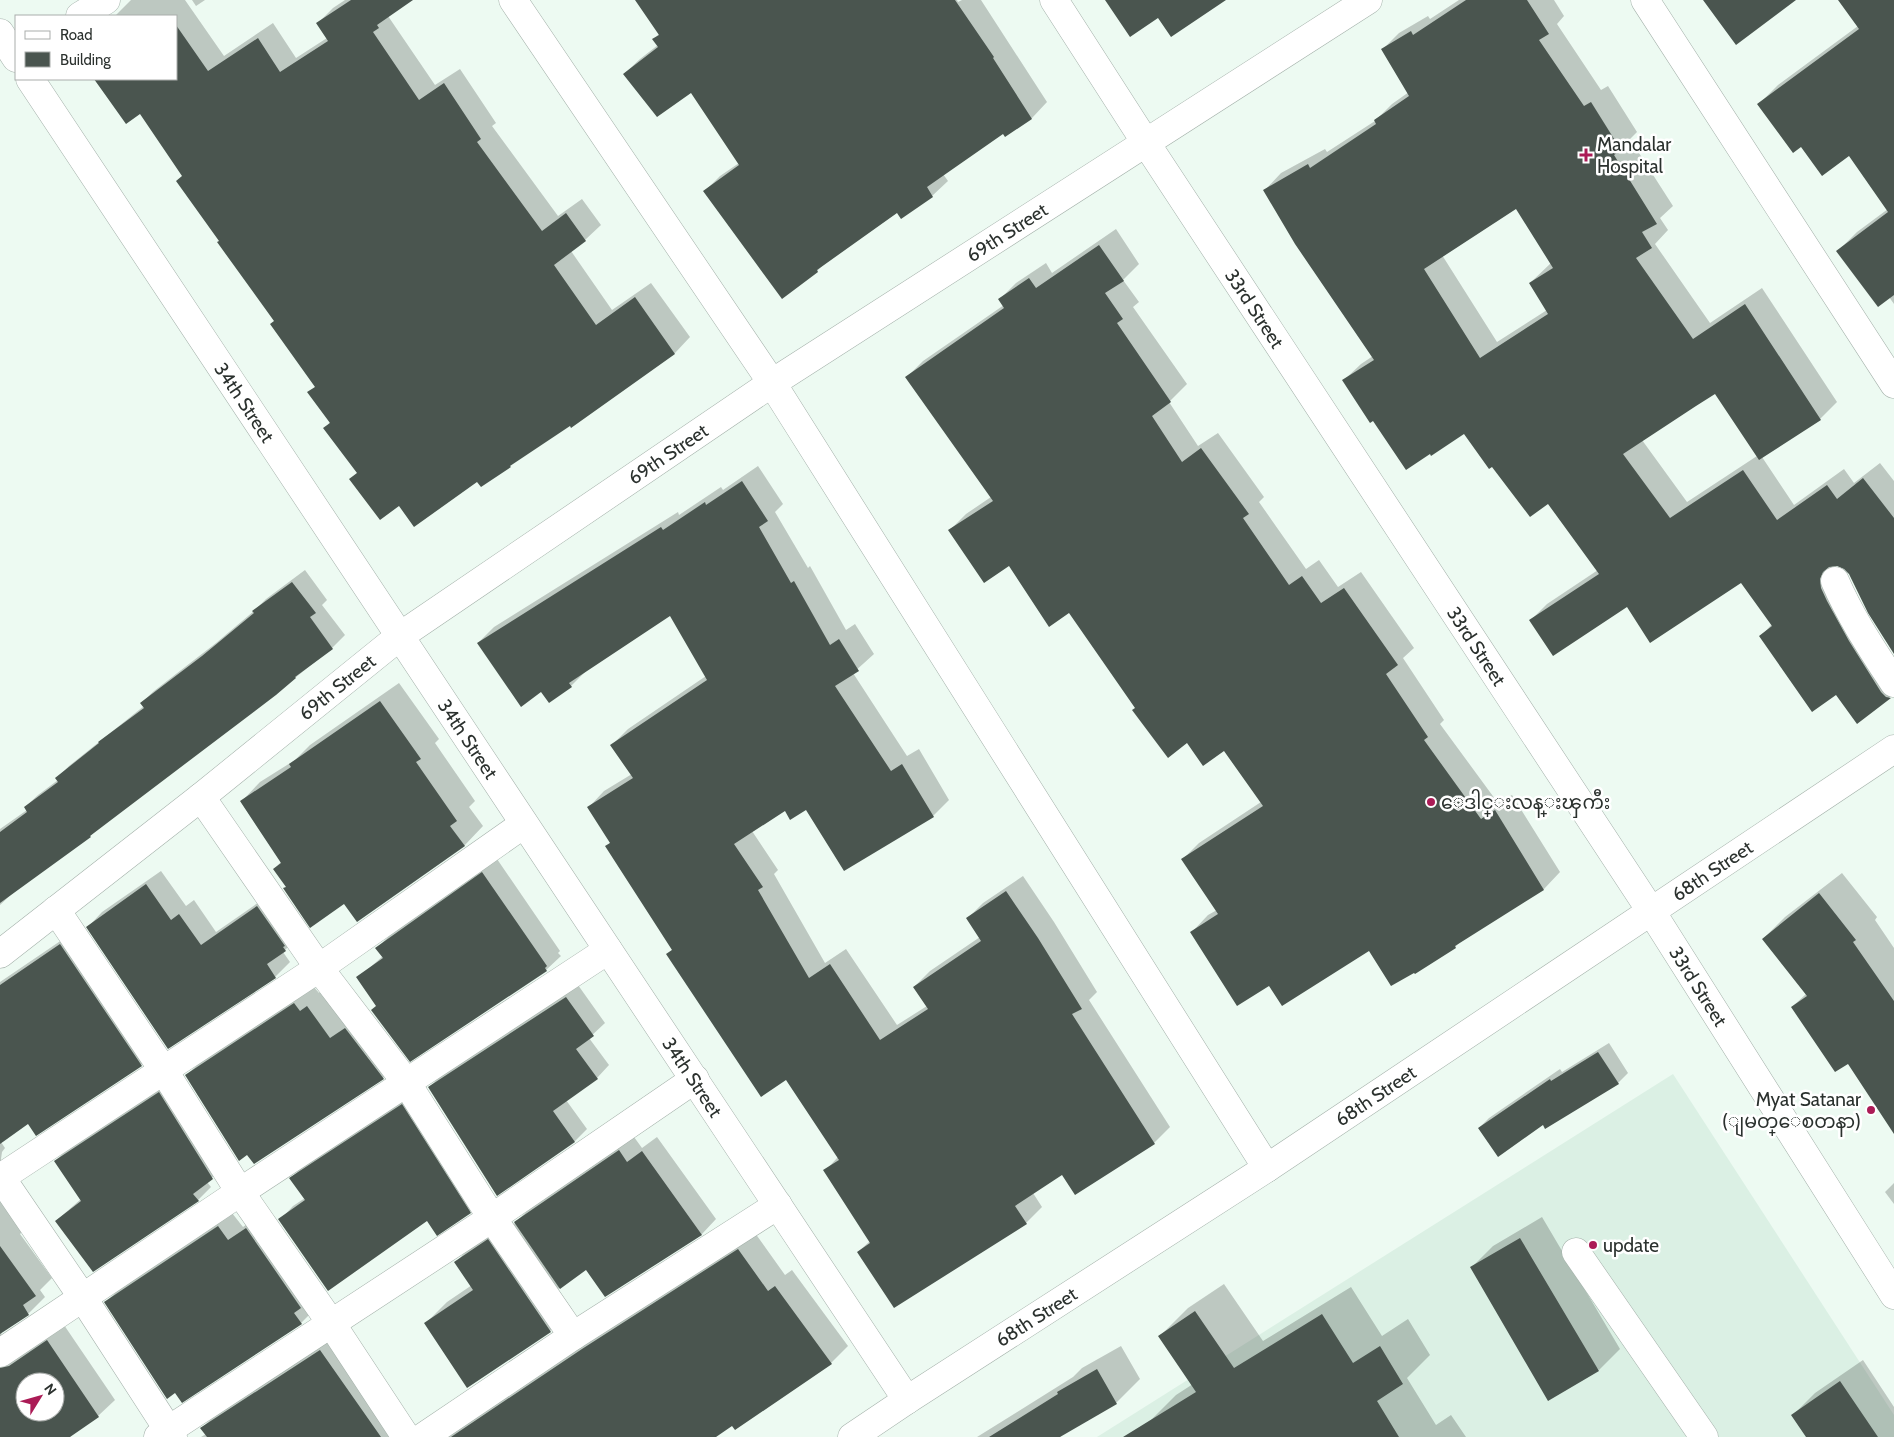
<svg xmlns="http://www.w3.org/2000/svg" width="1894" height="1437" viewBox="0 0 1894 1437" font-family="Cabin,'Noto Sans Myanmar',sans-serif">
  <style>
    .built { fill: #dbf0e4 }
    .shadow { fill: #0003; fill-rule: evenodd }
    .building { fill: #4a554f; fill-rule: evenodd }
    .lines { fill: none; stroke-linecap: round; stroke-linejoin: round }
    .minor-casing { stroke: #a4b1aa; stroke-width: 29 }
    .minor { stroke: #fff; stroke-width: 28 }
    .poi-dot { fill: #ab1b56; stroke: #fff; stroke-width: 2 }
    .labels { text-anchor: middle; stroke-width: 5; stroke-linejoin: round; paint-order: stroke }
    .poi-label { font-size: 19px; fill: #2b312e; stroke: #fff; text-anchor: start }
    .street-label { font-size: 19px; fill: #2b312e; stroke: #fff }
  </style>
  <rect width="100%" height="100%" fill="#edfaf2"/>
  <path class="built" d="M1673,1074L1894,1415V1437H1097Z"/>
  <path class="shadow" d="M131,0H185L224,56L273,23L296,58L327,38L318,23L333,8L345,0H410L388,16L435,85L460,69L496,123L492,126L558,216L582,199L601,225L585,240L571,251L612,310L651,283L690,337L675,353L571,426L570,424L477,480L399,504L351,479L358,472L325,428L330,422L309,393L316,386L275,321L220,241L183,176L140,112L126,122L94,79H176V16H115Z
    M192,0H205L196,6Z
    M637,0H957L958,2L962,0H981L1047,102L1032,118L1006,135L1003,132L943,174L948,181L932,196L898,212L826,262L817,271L782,297L705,191L720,176L739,163L691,92L624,74L640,59L658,45L654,39L660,33Z
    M1459,0H1554L1564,16L1557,24L1601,90L1608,86L1637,132L1630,139L1673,206L1660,218L1668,230L1655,244L1710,323L1762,288L1837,402L1820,419L1762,457L1794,505L1844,469L1854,483L1880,463L1894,481V652L1850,574L1845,568L1836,564L1837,570L1894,694L1857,722L1836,694L1761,636L1772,624L1741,581L1627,606L1531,620L1547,604L1598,570L1548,502L1492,465L1464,433L1344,380L1361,364L1373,356L1265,190L1281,173L1325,149L1327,152L1375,121L1392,104L1409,92L1383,49L1399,33L1428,16L1430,19ZM1516,208L1551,263L1530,283L1547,310L1497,342L1442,255ZM1715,392L1757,456L1687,502L1642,440Z
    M1839,0H1894V304L1889,297L1838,251L1857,232L1888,209L1849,155L1801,145L1758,105L1778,85L1858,26Z
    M1116,229L1139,264L1123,280L1139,302L1133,307L1187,384L1169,402L1198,446L1218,433L1264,497L1259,502L1306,569L1319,560L1338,587L1361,572L1414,648L1403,658L1444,720L1440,724L1498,803L1512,795L1560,872L1544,889L1462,940L1455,947L1369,949L1269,985L1192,932L1208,915L1217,910L1183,859L1199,843L1261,802L1224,750L1188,742L1137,708L1069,611L1009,565L950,530L966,514L991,497L907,377L923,361L1004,305L1000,299L1016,283L1046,263L1052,273Z
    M758,466L783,504L775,512L808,568L810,566L846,630L855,624L874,654L853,673L907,756L919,749L949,800L933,816L844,870L807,808L785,810L752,831L778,870L774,874L825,963L846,949L897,1025L927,1006L914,987L930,971L980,937L967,919L983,903L1023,876L1054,922L1097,992L1089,1000L1170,1127L1154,1143L1063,1173L1033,1193L1042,1207L1026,1223L858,1252L870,1241L825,1171L838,1157L787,1078L667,954L673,949L607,846L611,842L589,807L604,791L632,774L612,745L628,729L706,676L671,614L587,670L571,686L542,690L478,643L494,627L678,512L679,515L721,487L723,490Z
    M305,570L327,600L322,605L345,635L332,648L295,678L99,827L90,836L16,890L0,905V829L27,810L25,807L38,795L58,780L57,778L69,766L144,706L141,703L154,691L216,643L254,611L266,599Z
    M399,683L439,739L435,743L475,801L469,807L483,826L464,846L344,902L287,887L274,869L281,862L241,802L260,782L295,760L310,745Z
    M497,859L560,951L558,953L561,956L546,970L358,978L383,956L377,948L391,934Z
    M161,871L186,906L194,900L216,932L272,893L300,935L283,952L290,962L275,977L168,1047L88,927L102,912Z
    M1842,873L1877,917L1875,920L1894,948V1132L1848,1062L1792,1007L1806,994L1763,939L1785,917Z
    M78,929L158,1048L141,1065L29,1122L1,1142L5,1148L2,1152L1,1159L3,1169L37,1217L20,1234L52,1278L40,1290L45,1297L28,1314L2,1331L1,1336L64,1325L115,1400L98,1416L68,1437H0V982ZM25,1382H55V1412H25Z
    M578,985L605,1023L589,1038L609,1065L597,1078L566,1100L587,1129L575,1141L497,1194L429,1087L442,1075Z
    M313,986L319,993L326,988L401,1059L383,1078L254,1163L187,1075L205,1057Z
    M1609,1043L1628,1073L1618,1083L1543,1123L1479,1128L1489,1118L1560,1069L1562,1072Z
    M172,1080L226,1165L207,1182L211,1187L198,1200L56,1221L81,1199L55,1161L69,1148Z
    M415,1092L483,1199L470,1212L280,1220L293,1206L305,1198L291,1178L304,1165Z
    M634,1137L642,1148L657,1137L716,1219L702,1234L605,1295L586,1269L558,1289L572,1309L550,1331L468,1387L426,1323L447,1302L472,1285L456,1262L477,1240L510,1219L514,1224L530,1208Z
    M1894,1183V1204L1885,1192Z
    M232,1213L243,1227L260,1215L315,1309L301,1323L106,1302L120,1288Z
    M1542,1217L1620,1349L1599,1370L1471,1268L1493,1246Z
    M755,1233L785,1275L792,1270L848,1346L831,1363L714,1437H438Z
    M1224,1284L1263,1341L1351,1287L1382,1336L1408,1319L1430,1355L1407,1378L1436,1425L1451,1415L1466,1437H1158L1148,1423L1176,1395L1193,1384L1160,1336L1188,1308Z
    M337,1334L409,1437H201L206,1434L202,1428L219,1411Z
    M1121,1346L1140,1379L1116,1403L1057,1437H977L1073,1377L1082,1368Z
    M1863,1360L1894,1407V1437H1808L1793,1415L1815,1393Z"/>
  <path class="building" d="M351,0H413L377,25L379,28L373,32L419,100L444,83L481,139L477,142L542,231L566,213L586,241L554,265L596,325L635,297L675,354L571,428L570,426L510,466L511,467L481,487L477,482L414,527L399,506L380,520L349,479L357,473L323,428L330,423L307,392L315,387L270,324L274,321L217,242L219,241L176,181L182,176L140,114L126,124L94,79H176V25L208,71L258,38L280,72L328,41L316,23Z
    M635,0H955L994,57L993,58L1032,119L1005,137L1003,134L927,187L933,197L901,219L897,213L817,270L818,272L782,299L703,191L739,165L691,93L657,117L623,74L658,47L652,39L659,35Z
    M1105,0H1226L1171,37L1158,18L1130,37Z
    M1466,0H1527L1549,34L1539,40L1584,106L1591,102L1621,150L1614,155L1657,224L1642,232L1652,248L1636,258L1693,339L1745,304L1821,420L1759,460L1715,394L1696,406L1623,454L1670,518L1743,470L1777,520L1827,485L1837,499L1863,478L1894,518V654L1868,613L1849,574L1844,569L1837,566L1829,567L1823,572L1820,579L1821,588L1827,601L1849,641L1881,692L1886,697L1891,698L1857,724L1836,695L1812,712L1759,636L1772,626L1741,583L1650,643L1627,607L1553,656L1529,620L1599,574L1548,504L1530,517L1492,467L1489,469L1464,434L1431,456L1430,454L1406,470L1373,421L1370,423L1342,380L1374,360L1295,244L1263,190L1308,164L1310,168L1376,124L1374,120L1409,96L1381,49L1411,31L1413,35ZM1516,209L1553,268L1529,283L1548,314L1480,358L1424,269Z
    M1703,0H1796L1736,45Z
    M1838,0H1894V295L1878,307L1836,251L1888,212L1849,156L1822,176L1801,147L1793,153L1757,104L1859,29Z
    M1099,245L1124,281L1105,293L1123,319L1117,323L1171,402L1152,416L1182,462L1201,448L1249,514L1243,518L1289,585L1302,576L1321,603L1344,588L1398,665L1386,674L1428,737L1424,740L1481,819L1495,810L1544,890L1455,946L1456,948L1415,974L1414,973L1391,986L1369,951L1282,1006L1269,986L1237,1006L1190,932L1218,914L1181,859L1263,806L1224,751L1203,766L1187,743L1168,758L1132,710L1135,708L1069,613L1049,627L1009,566L984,583L948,530L993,501L905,377L1004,308L998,299L1029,278L1036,288Z
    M742,481L768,521L759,527L791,583L794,581L830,645L839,639L859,671L835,686L891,771L902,764L934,817L844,871L806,810L790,820L785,811L734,844L763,887L758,890L809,978L830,964L880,1040L928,1009L913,987L981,941L966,918L1006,891L1038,938L1082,1009L1072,1014L1155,1144L1075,1195L1062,1175L1015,1206L1027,1224L894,1308L857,1252L870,1243L823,1170L839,1160L786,1080L761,1097L666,954L672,950L605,846L610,843L587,807L633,778L610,745L707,680L670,616L569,683L572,687L549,703L541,692L521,707L477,643L661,527L663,530L705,502L706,505Z
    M292,582L316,613L310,617L333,649L295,677L296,678L276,695L119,814L90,836L91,837L0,903V832L27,812L24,807L58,782L55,778L99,743L98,742L144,708L140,703L202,656L254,613L252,611Z
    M380,701L421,759L416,762L457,821L450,826L465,846L357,922L344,904L310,928L283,888L286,887L273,869L281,863L240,801L291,767L289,764Z
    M482,872L547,966L545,968L547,971L410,1062L371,1010L376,1006L356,977L383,958L375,948Z
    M146,884L171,920L179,914L201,945L257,906L285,946L283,947L286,951L267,964L276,978L168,1049L86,927Z
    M1819,893L1856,940L1853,942L1894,1001V1134L1848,1064L1835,1072L1791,1007L1807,996L1762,939Z
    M60,944L142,1066L36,1136L28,1124L0,1144V985Z
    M566,997L594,1036L576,1049L598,1079L553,1111L575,1142L497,1196L428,1087Z
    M294,1003L300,1011L307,1006L330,1038L345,1028L384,1079L254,1164L247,1155L239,1161L185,1075Z
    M1598,1052L1619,1084L1545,1129L1543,1125L1498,1157L1478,1128L1550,1079L1551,1081Z
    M159,1092L213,1179L193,1194L199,1201L93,1272L55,1221L81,1201L54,1161Z
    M402,1104L471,1213L437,1236L427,1221L328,1291L278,1219L305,1200L289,1178Z
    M619,1150L627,1162L642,1151L702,1235L605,1297L586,1270L560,1289L514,1222Z
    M218,1226L228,1240L246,1228L301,1308L294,1313L302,1324L182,1403L175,1393L167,1399L104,1302Z
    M1520,1238L1599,1371L1548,1401L1470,1267Z
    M488,1239L551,1332L467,1388L424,1323L473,1290L454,1262Z
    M0,1246L36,1296L23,1305L29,1315L0,1334Z
    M738,1249L768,1291L775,1286L832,1364L735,1430L732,1426L716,1437H451L582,1349Z
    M1195,1311L1234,1368L1322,1314L1353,1363L1380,1346L1403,1384L1377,1401L1399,1437H1123L1196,1392L1158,1336Z
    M47,1340L99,1417L70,1437H0V1368L9,1366ZM25,1382H55V1412H25Z
    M320,1350L381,1437H207L200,1428Z
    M1097,1369L1117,1404L1060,1437H989L1058,1394L1057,1392Z
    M1840,1381L1878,1437H1806L1791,1415Z"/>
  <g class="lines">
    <defs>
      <g id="minor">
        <path d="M513,0L772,383L1267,1168"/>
        <path id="s1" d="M1054,0L1146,143L1651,911L1894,1295"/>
        <path d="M1645,0L1894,384"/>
        <path d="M80,16L106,0"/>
        <path d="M0,33L16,58"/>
        <path id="s2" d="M30,79L907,1400"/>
        <path d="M1835,581C1851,618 1872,649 1894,683"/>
        <path d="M201,797L319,968L406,1082L492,1218L573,1336"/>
        <path d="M56,910L164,1071L240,1192L331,1323L406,1437"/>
        <path id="s3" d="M0,954L201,797L400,636L772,383L1368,0"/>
        <path d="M0,1176L83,1298L173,1437"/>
        <path d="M0,1178L319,968L524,824"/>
        <path d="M1576,1252L1704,1437"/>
        <path d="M0,1353L240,1192L608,950"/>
        <path d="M158,1437L492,1218L695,1079"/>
        <path d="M423,1437L573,1336L778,1205"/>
        <path id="s4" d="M852,1437L907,1400L1267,1168L1894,749"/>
      </g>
    </defs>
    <use href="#minor" class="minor-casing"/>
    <use href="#minor" class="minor"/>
  </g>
  <g class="poi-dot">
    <path d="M1583.5 147.5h5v5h5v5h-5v5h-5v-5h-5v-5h5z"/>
    <circle cx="1431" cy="802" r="5"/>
    <circle cx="1871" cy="1110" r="5"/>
    <circle cx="1593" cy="1245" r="5"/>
  </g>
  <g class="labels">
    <g class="poi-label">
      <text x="1597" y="151">Mandalar<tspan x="1597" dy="22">Hospital</tspan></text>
      <text x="1441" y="809">ေဒါင္းလန္းၾကီး</text>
      <text x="1861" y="1106" text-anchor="end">Myat Satanar<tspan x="1861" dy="22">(ျမတ္ေစတနာ)</tspan></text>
      <text x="1603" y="1252">update</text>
    </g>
    <g class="street-label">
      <text dy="7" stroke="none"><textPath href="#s3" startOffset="1240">69th Street</textPath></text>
      <text dy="7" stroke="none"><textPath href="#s1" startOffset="368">33rd Street</textPath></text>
      <text dy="7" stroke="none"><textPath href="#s2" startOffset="388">34th Street</textPath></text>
      <text dy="7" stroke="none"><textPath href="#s3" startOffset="835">69th Street</textPath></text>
      <text dy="7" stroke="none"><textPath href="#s1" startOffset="772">33rd Street</textPath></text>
      <text dy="7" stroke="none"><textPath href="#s3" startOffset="430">69th Street</textPath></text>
      <text dy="7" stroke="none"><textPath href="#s2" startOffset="792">34th Street</textPath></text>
      <text dy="7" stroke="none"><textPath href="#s4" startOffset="1030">68th Street</textPath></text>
      <text dy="7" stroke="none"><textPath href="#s1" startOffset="1178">33rd Street</textPath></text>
      <text dy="7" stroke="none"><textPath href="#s2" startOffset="1198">34th Street</textPath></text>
      <text dy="7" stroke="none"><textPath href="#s4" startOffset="625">68th Street</textPath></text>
      <text dy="7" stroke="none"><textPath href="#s4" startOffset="220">68th Street</textPath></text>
    </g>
  </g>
  <rect x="15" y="15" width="162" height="65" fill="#ffffff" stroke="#aaadab"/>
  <rect x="25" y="31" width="25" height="8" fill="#ffffff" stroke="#aaadab"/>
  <text x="60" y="40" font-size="15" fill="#2b312e">Road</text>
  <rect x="25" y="52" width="25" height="15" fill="#4a554f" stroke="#aaadab"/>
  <text x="60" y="65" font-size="15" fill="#2b312e">Building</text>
  <g transform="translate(40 1397) rotate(53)"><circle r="24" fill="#ffffff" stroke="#aaadab"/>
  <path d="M0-4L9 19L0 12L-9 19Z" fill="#ab1b56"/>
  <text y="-8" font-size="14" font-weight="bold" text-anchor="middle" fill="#2b312e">N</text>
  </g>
</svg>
